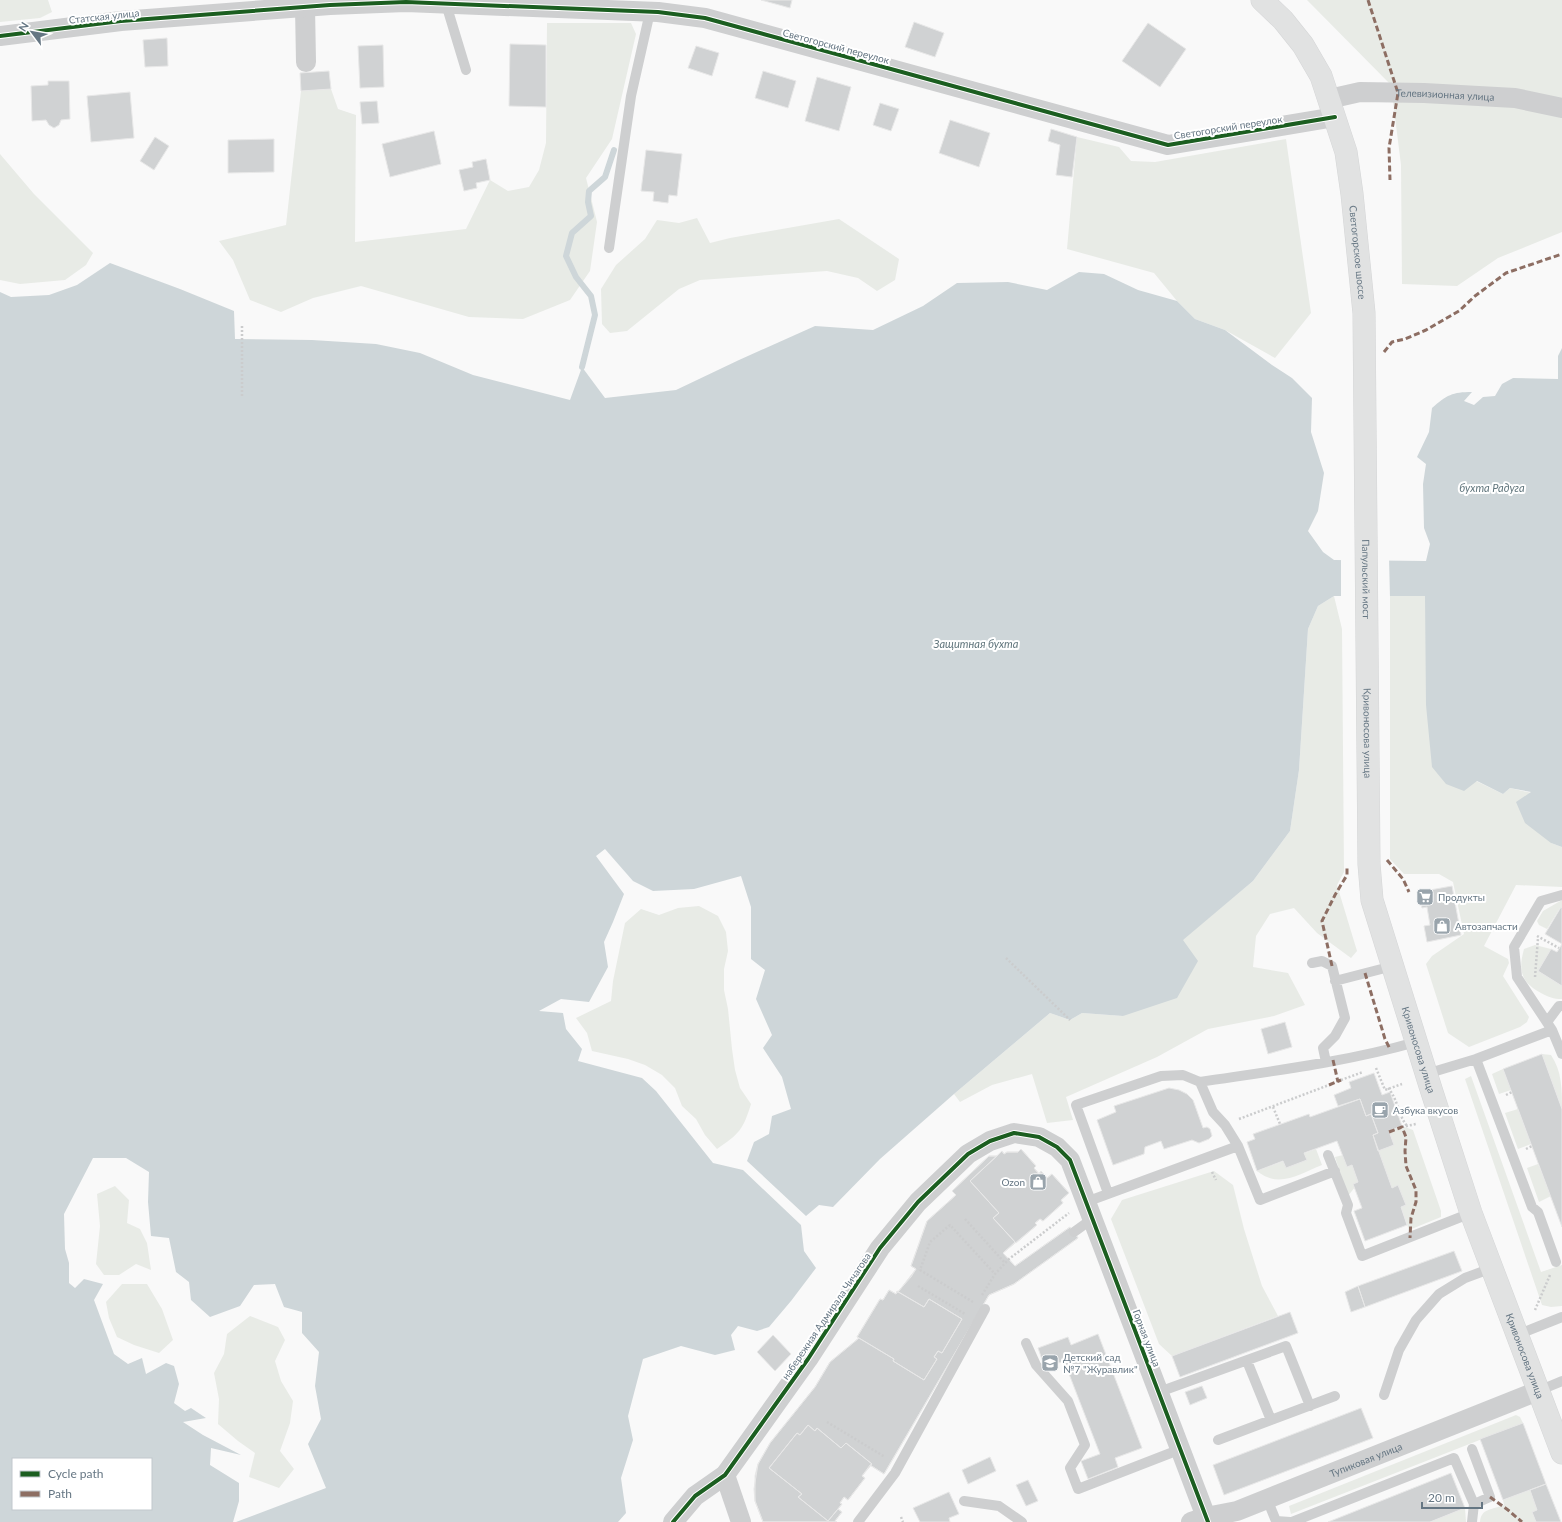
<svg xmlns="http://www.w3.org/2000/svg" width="1562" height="1522" viewBox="0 0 1562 1522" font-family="Lato,sans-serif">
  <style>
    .green { fill: #e8ebe6 }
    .water { fill: #ced6d9; fill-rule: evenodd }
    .pier { fill: #f9f9f9 }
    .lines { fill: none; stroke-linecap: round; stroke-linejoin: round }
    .stream { stroke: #ced6d9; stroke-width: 6 }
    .building { fill: #d0d2d3; stroke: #e8e8e8 }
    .primary-casing { stroke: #d5d6d7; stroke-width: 23 }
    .path { stroke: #cbcccd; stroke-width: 2.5; stroke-dasharray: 2 2; stroke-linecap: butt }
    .service { stroke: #cecfd0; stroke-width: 10 }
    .minor { stroke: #cecfd0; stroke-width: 20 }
    .primary { stroke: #e1e2e2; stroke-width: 22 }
    .quiet { stroke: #8d6e63; stroke-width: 3; stroke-dasharray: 6 3; stroke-linecap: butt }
    .cycleway-casing { stroke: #fff; stroke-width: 6 }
    .cycleway { stroke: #1b5e20; stroke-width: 4 }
    .labels { text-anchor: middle; stroke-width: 4; stroke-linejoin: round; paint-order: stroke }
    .street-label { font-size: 10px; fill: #657683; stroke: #fff }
    .poi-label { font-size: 10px; fill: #657683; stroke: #fff; text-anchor: start }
    .water-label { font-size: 11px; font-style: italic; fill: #60757c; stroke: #fff }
  </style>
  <rect width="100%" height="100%" fill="#f9f9f9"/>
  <path class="green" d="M0,0H48L52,12L40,18L0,22Z
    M1307,0H1562V232L1498,258L1457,286L1402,284L1401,165L1391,85Z
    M547,23H631L636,34L612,139L586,178L597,222L590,271L570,300L523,319L469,317L361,286L313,298L281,312L250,300L233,260L219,241L286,225L301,91L331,89L338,109L356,115L355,242L466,229L490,180L508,191L529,187L539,170L546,143Z
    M1077,137L1119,147L1131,161L1155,162L1286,139L1311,313L1275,358L1225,330L1195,319L1177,301L1154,273L1067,249Z
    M0,154L34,194L93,253L86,265L65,280L20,284L0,280Z
    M697,218L710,243L730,238L839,219L899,259L895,280L877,291L858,278L827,271L700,280L679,289L627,331L610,333L602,324L601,289L616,265L645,239L657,220L679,223Z
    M1334,596L1342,629L1344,872L1337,885L1357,951L1351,958L1317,933L1294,908L1270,914L1256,936L1253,967L1288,973L1305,1005L1274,1016L1208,1029L1157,1057L1066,1097L1073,1120L1047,1123L1032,1074L992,1085L960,1102L954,1094L1050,1013L1070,1020L1082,1013L1123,1016L1182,940L1253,881L1290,831L1299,770L1308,629L1318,606Z
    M1390,596H1426V705L1476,781L1503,794L1510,788L1532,793L1551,843L1562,847V887L1516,885L1484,946L1508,959L1509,963L1503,976L1529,1017L1527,1022L1520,1027L1469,1047L1448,1033L1426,964L1432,956L1464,934L1453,882L1439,874H1404L1390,859Z
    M1562,900V908H1560L1547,929L1539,925L1537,921L1543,911Z
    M699,906L718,916L726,932L728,951L724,969V990L728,1009L732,1049L735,1070L740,1088L751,1104C743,1130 739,1134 717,1149L705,1135L696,1119L682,1106L675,1088L662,1075L645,1065L628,1059L592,1051L587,1033L576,1018L611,1001L613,981L625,923L641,909L659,915L678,908Z
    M1535,945L1551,949L1538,971L1562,986V999C1553,999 1549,997 1541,993C1521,982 1518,971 1524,949Z
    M1542,1054L1551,1055C1562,1071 1562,1090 1562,1109Z
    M1503,1069L1511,1090L1499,1094L1492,1074Z
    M1471,1076L1541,1272L1562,1265V1306L1551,1307L1542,1305L1465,1079Z
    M1518,1109L1531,1144L1518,1149L1505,1113Z
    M1402,1126L1413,1130L1441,1211V1217L1409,1230L1401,1207L1406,1205L1398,1186L1392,1188L1378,1151L1394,1145L1389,1131Z
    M1316,1149L1322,1165C1299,1174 1279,1189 1257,1171Z
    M1343,1155L1352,1165L1358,1182L1354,1184L1355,1187L1348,1196L1335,1157Z
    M1538,1164L1551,1196L1539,1202L1527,1168Z
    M1214,1171L1233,1185L1244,1229L1262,1286L1278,1316L1172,1356L1159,1344L1111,1219L1122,1200Z
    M115,1186L129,1200L127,1223L140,1229L147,1243L151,1270L136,1264L119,1275H104L96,1264L100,1226L97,1194Z
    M122,1284H147L162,1309L173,1340L159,1353L134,1345L117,1337L109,1318L106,1302Z
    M250,1316L278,1327L285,1340L275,1361L281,1381L293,1401L290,1423L280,1451L294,1469L279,1488L249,1477L255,1453L238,1441L218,1424L219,1399L214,1373L224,1354L227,1334Z
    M1516,1415L1520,1417L1523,1423L1291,1514L1289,1506Z
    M1530,1490L1537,1510L1532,1512L1536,1522H1480C1481,1508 1492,1510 1504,1505L1503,1500Z
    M1465,1508L1466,1522H1430Z"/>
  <path class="water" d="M110,263L180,289L234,311L235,339L312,340L376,344L420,353L473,375L570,400L582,367L605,398L676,390L739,360L815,326L873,330L923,306L957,283L1008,282L1047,290L1079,272L1104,274L1138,290L1177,301L1195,319L1225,330L1272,365L1292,378L1312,398L1311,432L1324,473L1318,511L1308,531L1323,552L1334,560L1426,561L1430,544L1424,528L1423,484L1426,464L1417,457L1429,432L1432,408C1447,395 1452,392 1472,392L1464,401L1474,405L1483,397L1495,396L1502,384L1513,378L1558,379V356L1562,348V847L1551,843L1525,823L1516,802L1531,792L1510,788L1503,794L1477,781L1464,791L1446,784L1432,767L1426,705L1425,596H1334L1318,606L1308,629L1299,770L1290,831L1253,881L1183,940L1198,961L1177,998L1123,1016L1082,1013L1070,1020L1050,1013L954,1094L880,1159L833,1207L819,1205L806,1216L747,1161L754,1142L769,1134L772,1116L791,1109L782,1077L763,1048L772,1035L756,999L765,970L751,959V907L741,876L694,889L653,891L633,881L605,849L596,856L624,894L613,922L604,942L608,967L589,1002L561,999L539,1011L563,1013L566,1029L582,1049L578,1061L642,1078L656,1091L713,1163L743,1170L801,1225L804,1251L816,1268L791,1301L769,1327L757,1331L738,1326L731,1335L735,1350L715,1355L681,1346L643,1359L628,1416L633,1440L621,1478L626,1513L618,1522H236L326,1488L308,1444L321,1419L315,1386L319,1352L302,1333V1312L284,1307L275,1284L254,1285L240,1306L210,1317L191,1300L189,1282L176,1272L169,1238L151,1236L148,1202L149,1172L126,1158H93L64,1214L65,1249L69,1263V1283L75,1288L84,1279L103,1284L94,1300L114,1354L128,1364L142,1358L146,1374L166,1363L174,1366L179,1384L174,1403L185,1411L191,1408L206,1418L183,1422L203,1435L241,1455L211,1448L210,1465L239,1483V1501L233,1522H0V292L11,297L49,295L77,285ZM13,1459H151V1509H13Z"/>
  <path class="pier" d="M1341,558H1389L1390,598H1341Z"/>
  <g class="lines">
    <path class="stream" d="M582,367L595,315L591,296L576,277L566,256L572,233L591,216L588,202L589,191L605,177L614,150"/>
  </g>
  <path class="building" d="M761,0H792L790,8Z
    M914,22L944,33L935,57L905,47Z
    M1148,23L1186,49L1160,87L1122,61Z
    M167,38L168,66L145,67L143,40Z
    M510,44L546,45V107L509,106Z
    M383,45L384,87L360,88L358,46Z
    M696,46L719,53L712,76L688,68Z
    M329,71L331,89L301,91L300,73Z
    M763,71L796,81L788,108L755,98Z
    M817,77L851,87L839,131L805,121Z
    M48,81H69L70,119L61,120L59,125L54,128L49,125L46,120L32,121L31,86L48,85Z
    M130,92L134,138L91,142L87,96Z
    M377,101L379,123L362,124L360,102Z
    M880,103L899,109L891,131L873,125Z
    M950,120L990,133L979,167L939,153Z
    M1051,129L1077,137L1072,177L1056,175L1060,145L1048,141Z
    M434,131L441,164L390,177L382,144Z
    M155,137L169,146L154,170L140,161Z
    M274,139V172L228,173V140Z
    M646,150L682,154L677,196L669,195L668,203L653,201L654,192L641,191Z
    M486,159L490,180L476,183L477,188L464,191L459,170L473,167L472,162Z
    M1452,886L1461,935L1427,942L1424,926L1430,925L1427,907L1422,908L1419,892Z
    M1561,907L1562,908V986L1538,971L1551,949L1557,952L1562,944L1545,934Z
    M1285,1022L1292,1047L1268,1054L1261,1029Z
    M1542,1054L1562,1109V1227L1503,1069Z
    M1374,1073L1382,1095L1390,1092L1402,1126L1389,1131L1394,1145L1378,1151L1373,1135L1378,1133L1371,1114L1366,1116L1360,1099L1338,1106L1334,1095L1351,1088L1349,1082Z
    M1169,1088L1179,1090L1187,1094L1193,1100L1203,1128L1207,1127L1210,1129L1212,1136L1209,1139L1199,1143L1192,1140L1164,1149L1161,1141L1145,1147L1144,1154L1113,1165L1097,1120L1116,1112L1114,1106Z
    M1360,1099L1366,1116L1371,1114L1378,1133L1373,1135L1392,1188L1398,1185L1406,1205L1401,1207L1407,1225L1365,1241L1354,1211L1362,1208L1353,1184L1358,1182L1352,1165L1347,1167L1337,1141L1304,1153L1307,1160L1286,1168L1283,1161L1257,1171L1247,1142L1255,1139L1253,1134L1309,1114L1310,1117Z
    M1021,1149L1036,1166L1034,1168L1039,1174L1041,1171L1047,1178L1052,1174L1069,1193L1061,1200L1063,1203L1043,1221L1040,1219L1035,1223L1037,1225L1016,1243L993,1218L999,1213L970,1181L1002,1151L1004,1154L1007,1152H1018Z
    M1021,1149L1036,1166L1034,1168L1039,1174L1041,1171L1047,1178L1052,1174L1069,1193L1061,1200L1063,1203L1043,1221L1040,1219L1035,1223L1037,1225L1003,1253L1015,1266L1070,1227L1078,1238L1014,1284L989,1295L884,1474L870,1465L862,1476L865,1478L848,1500L844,1497L840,1503L842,1504L838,1509L842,1512L835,1521L837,1522H763L755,1501V1476L758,1464L770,1443L815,1387L830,1362L859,1338L857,1337L880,1299L883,1300L889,1290L896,1294L911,1277L916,1269L911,1266L927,1221L956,1195L952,1191L989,1156H997L1002,1151L1004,1154L1007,1152H1018Z
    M989,1156H997L970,1181L999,1213L993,1218L1015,1242L1003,1253L1015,1266L1070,1227L1078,1238L1014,1284L989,1295L884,1474L870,1465L872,1464L846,1443L841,1448L817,1428L815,1431L808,1425L800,1435L797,1433L769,1468L802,1494L798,1497L828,1521L838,1509L842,1512L835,1521L837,1522H763L755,1501L754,1489L758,1464L770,1443L815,1387L830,1362L859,1338L894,1359L893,1361L924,1380L937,1359L934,1357L938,1351L942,1353L962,1319L929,1299L924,1307L898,1292L916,1269L911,1266L927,1221L956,1195L952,1191Z
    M1454,1251L1462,1271L1365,1307L1358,1286Z
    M1358,1286L1365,1307L1351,1312L1345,1292Z
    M889,1290L896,1294L897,1291L924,1307L929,1299L962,1319L942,1353L938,1351L934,1357L937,1359L924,1380L893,1361L894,1359L857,1337L880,1299L883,1300Z
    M1290,1312L1298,1333L1180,1377L1172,1356Z
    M1098,1334L1142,1448L1115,1458L1118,1467L1088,1479L1081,1461L1100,1454L1064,1361L1045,1368L1038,1348L1068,1337L1071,1345Z
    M773,1335L791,1354L775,1371L757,1352Z
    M1202,1386L1207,1398L1190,1405L1185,1392Z
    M1361,1408L1373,1438L1224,1495L1213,1465Z
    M1523,1423L1546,1484L1503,1500L1480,1439Z
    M808,1425L815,1431L817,1428L841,1448L846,1443L872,1464L862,1476L865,1478L848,1500L844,1497L840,1503L842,1504L828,1521L798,1497L802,1494L769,1468L797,1433L800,1435Z
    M990,1457L996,1471L968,1484L962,1470Z
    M1451,1473L1465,1508L1430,1522H1328Z
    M1028,1480L1038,1501L1026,1506L1016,1485Z
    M1546,1484L1561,1522H1536L1532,1512L1537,1510L1530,1490Z
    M949,1492L959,1514L949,1518L950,1522H920L913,1508Z"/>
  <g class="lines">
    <defs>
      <g id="primary">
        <path id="s3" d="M1262,0L1283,20L1303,45L1321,76L1346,152L1352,194L1364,313L1369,864L1372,900L1431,1089L1471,1213L1562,1453"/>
      </g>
    </defs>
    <use href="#primary" class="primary-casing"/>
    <path class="path" d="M242,396V325
      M1537,936L1559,948
      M1006,958L1070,1020
      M1535,977L1538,938
      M1376,1068L1385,1090L1402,1084
      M1341,1080L1363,1072
      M1388,1088C1398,1099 1398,1115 1407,1126
      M1506,1095L1512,1092
      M1273,1107L1280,1124
      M1239,1119L1329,1085
      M1402,1127L1416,1124
      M1526,1149L1532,1146
      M1212,1172L1216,1180
      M965,1219L1005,1263
      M918,1286L965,1314
      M982,1295L995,1274L1009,1259L1069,1213
      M973,1302L920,1270L930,1242L950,1225L995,1274
      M1535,1310L1550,1275
      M827,1422L885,1457
      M901,1517L903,1522"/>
    <path class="service" d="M446,4L466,70
      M609,248L631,96L650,12
      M1312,963L1322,961L1332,966L1345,1018L1335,1036L1323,1048L1326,1062
      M1335,981L1393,966
      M1547,1022L1559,1006H1562
      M1552,1030L1517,977L1514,947L1541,901L1562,895
      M1476,1059L1532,1207L1538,1212L1556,1262
      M1426,1074L1476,1059L1552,1030L1562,1054
      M1200,1082L1213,1112L1225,1125L1238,1146L1260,1200L1335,1171
      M1328,1155L1348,1205L1346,1213L1362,1256L1471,1213
      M1108,1193L1076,1105L1161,1076L1183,1075L1200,1082C1272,1071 1346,1062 1416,1042
      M1086,1202L1238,1146
      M1074,1232L1092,1219
      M1517,1335L1562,1317
      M1026,1343L1036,1365L1068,1401L1085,1445L1070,1468L1078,1489L1181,1449
      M1247,1361L1271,1420
      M1538,1391L1562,1381
      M1159,1392L1286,1346L1310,1406
      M1384,1395L1399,1350L1416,1320L1439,1294L1465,1278L1492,1268
      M1218,1440L1335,1396
      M1472,1449L1490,1497L1474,1504
      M1267,1499L1276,1521L1290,1522
      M964,1501L999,1506L1022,1522
      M858,1522L895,1473L985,1309
      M1292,1522L1454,1458L1474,1504L1472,1522"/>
    <g class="minor">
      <path d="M305,7L306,62"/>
      <path d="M0,36L121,21L330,5L406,2L658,12L705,18L1168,145L1335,117"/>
      <path id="s1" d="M1329,99L1360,92L1424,93L1515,98L1562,108"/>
      <path d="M725,1475L741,1522"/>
      <path d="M673,1522L695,1496L725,1475L808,1359L880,1248L918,1202L968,1154L990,1141L1014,1133L1039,1137L1057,1147L1070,1160L1208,1522"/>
      <path id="s2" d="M1191,1522L1206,1517L1237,1511L1538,1391"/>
    </g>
    <use href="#primary" class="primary"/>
    <path class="quiet" d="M1368,0L1398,93L1389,148L1390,180
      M1384,352L1392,342L1405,339L1426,330L1459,311L1475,296L1506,273L1562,254
      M1387,860L1403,879L1409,892
      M1332,966L1322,921L1335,895L1347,875V866
      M1365,973L1385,1039L1390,1049
      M1333,1060L1338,1082
      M1329,1085L1341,1080
      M1389,1132L1402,1127L1406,1137L1405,1151L1406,1166L1416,1190V1202L1411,1218L1410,1238
      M1490,1497L1508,1510L1522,1522"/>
    <defs>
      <path id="cycleway" d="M0,36L121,21L330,5L406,2L658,12L705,18L1168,145L1335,117
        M673,1522L695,1496L725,1475L808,1359L880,1248L918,1202L968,1154L990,1141L1014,1133L1039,1137L1057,1147L1070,1160L1208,1522"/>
    </defs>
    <use href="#cycleway" class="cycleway-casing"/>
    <use href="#cycleway" class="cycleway"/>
  </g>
  <defs>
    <symbol id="supermarket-square" viewBox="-11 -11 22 22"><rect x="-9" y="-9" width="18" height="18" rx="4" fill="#99a4ac" stroke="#fff"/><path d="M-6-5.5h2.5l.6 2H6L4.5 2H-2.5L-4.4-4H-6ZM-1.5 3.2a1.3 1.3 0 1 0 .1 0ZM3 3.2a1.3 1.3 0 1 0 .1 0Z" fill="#fff"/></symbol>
    <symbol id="shop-square" viewBox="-11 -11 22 22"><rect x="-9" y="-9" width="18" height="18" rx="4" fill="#99a4ac" stroke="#fff"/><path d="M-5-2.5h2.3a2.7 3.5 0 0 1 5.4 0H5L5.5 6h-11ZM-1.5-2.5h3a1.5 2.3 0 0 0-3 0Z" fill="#fff"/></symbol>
    <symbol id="cafe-square" viewBox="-11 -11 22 22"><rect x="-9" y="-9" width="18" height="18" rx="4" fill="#99a4ac" stroke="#fff"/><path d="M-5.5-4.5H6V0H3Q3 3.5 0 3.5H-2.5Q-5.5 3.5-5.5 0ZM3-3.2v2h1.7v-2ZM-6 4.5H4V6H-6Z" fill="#fff"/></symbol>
    <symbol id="school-square" viewBox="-11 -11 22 22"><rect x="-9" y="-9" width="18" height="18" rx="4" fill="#99a4ac" stroke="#fff"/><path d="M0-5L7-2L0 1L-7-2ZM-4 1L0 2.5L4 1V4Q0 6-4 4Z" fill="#fff"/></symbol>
  </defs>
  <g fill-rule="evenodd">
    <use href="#supermarket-square" x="1415" y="887" width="20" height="20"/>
    <use href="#shop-square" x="1432" y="916" width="20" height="20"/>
    <use href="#cafe-square" x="1370" y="1100" width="20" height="20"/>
    <use href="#shop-square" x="1028" y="1172" width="20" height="20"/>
    <use href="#school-square" x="1040" y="1353" width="20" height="20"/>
  </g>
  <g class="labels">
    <g class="street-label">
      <text transform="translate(104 16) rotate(-6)" y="4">Статская улица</text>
      <text transform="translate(836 46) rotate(15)" y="4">Светогорский переулок</text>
      <text dy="4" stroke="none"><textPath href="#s1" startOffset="117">Телевизионная улица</textPath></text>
      <text transform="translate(1228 127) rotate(-9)" y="4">Светогорский переулок</text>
      <text dy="4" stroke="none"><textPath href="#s3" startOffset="278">Светогорское шоссе</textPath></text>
      <text dy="4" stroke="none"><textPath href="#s3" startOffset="605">Папульский мост</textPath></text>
      <text dy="4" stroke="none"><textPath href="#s3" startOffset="759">Кривоносова улица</textPath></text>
      <text dy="4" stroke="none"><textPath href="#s3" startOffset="1083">Кривоносова улица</textPath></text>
      <text transform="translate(826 1316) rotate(-56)" y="4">набережная Адмирала Чичагова</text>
      <text transform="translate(1147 1338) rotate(69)" y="4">Горная улица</text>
      <text dy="4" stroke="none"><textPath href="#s3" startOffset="1407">Кривоносова улица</textPath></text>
      <text dy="4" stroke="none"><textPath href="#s2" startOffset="186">Тупиковая улица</textPath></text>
    </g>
    <g class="poi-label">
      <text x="1438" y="901">Продукты</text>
      <text x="1455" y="930">Автозапчасти</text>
      <text x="1393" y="1114">Азбука вкусов</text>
      <text x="1025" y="1186" text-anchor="end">Ozon</text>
      <text x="1063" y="1361">Детский сад<tspan x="1063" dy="12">№7 "Журавлик"</tspan></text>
    </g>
    <g class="water-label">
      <text x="1492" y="492">бухта Радуга</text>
      <text x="976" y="648">Защитная бухта</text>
    </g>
  </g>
  <rect x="12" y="1458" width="140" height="52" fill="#ffffff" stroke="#c1c8cd"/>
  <rect x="20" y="1471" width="20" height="6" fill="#1b5e20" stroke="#c1c8cd"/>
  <text x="48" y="1478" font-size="12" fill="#657683">Cycle path</text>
  <rect x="20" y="1491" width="20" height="6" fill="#8d6e63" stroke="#c1c8cd"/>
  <text x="48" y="1498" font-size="12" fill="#657683">Path</text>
  <g transform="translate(32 32) rotate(302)" stroke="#ffffff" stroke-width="3" paint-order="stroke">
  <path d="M0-3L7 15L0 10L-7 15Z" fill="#657683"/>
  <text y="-6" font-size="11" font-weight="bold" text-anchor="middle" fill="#657683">N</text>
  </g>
  <path d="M1422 1502v6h60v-6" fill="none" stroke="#657683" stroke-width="2"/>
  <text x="1428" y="1502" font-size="12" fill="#657683" stroke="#ffffff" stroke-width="3" paint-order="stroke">20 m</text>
</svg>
